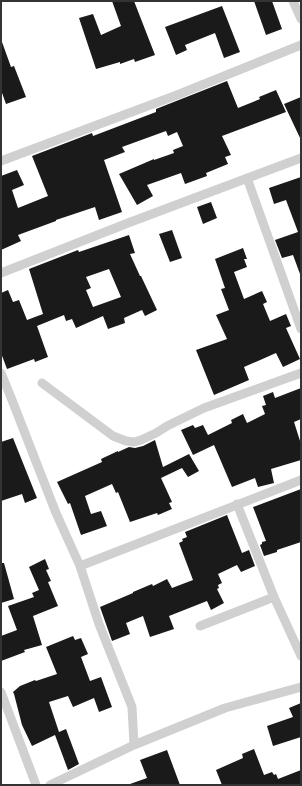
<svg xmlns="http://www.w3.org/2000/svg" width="302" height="786" viewBox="0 0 302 786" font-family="'Titillium Web',sans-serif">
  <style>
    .building { fill: #1a1a1a; fill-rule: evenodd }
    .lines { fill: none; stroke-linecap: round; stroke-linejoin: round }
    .street { stroke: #d0d0d0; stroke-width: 9 }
  </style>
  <rect width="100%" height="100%" fill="#fff"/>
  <path class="building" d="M112,1H134L155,55L135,62L134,59L120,64V62L96,69L79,18L93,14L101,35L121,26Z
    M254,1H272L282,29L266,35Z
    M222,6L240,52L224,58L215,33L185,45L187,50L176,55L165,27Z
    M1,42H2L11,67L14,66L26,97L6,104L1,90Z
    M227,81L238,108L260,99L259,97L276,90L286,112L222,136L231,155L225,157L228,164L206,173L207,176L185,184L181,173L147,185L153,196L137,205L119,174L154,159V160L174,153L173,150L183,146L177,132L168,136L166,131L122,147L125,152L104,160L122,212L99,220L95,207L56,220V221L18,235L21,241L1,250V176L17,170L24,185L12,190L18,208L48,196L32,156L92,133L93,136L156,112V109Z
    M301,97V140L284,104Z
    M301,177V274H300L293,255L282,258L275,240L298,232L286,200L274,204L269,188Z
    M211,202L217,218L203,224L197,207Z
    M172,230L182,258L170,262L159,234Z
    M129,235L135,253L130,254L140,276H141L157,310L145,316L142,310L124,318L125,323L108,329L103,316L76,328L72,319L66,321L64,315L37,326L48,357L35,362L34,359L7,369L1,353V293L8,290L13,302L19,300L27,320L43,314L29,269L78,250L79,252ZM109,269L121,297L93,307L86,290L91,288L86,277Z
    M243,248L247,259H244L247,267L234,272L244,299L262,291L267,302L263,304L270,321L286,314L291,326L286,328L300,359L283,367L276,353L244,367L249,380L214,395L196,350L227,339L216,315L229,310L221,289L225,288L215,259Z
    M301,388V419L294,422L301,444V460L271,469L274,483L258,487L255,478L232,487L214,445L193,455L181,430L193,425L195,428L203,425L208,435L232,423L231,420L243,414L247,423L265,414L262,406L266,405L263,396L273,392L275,398Z
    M13,438L37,498L25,503L22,494L1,501V442Z
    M155,440L163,467L189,454L199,471L188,477L182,468L161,478L172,502L169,503L172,509L158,515L157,513L130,522L118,492L116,493L112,484L85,496L91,514L101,511L107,526L81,535L70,503L68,504L57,482L102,462L101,459L118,451V452L129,447L135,448L143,446Z
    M301,489V542L277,550V552L264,556L260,545L262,544V542L266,541L253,507Z
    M227,515L242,553L249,550L255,566L241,572L237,565L218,574L222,583L218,585L219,588L217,589L224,603L211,610L207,601L169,616L174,629L150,637L143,616L126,623L130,634L112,641L100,607L133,593V592L152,584L153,586L167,579L172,588L193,580L179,543L183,541L182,539L187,537L185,532Z
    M45,559L49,569L46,570L51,581L48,582L58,606L33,616L42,645L24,650L25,652L1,661V636L17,630L8,606L34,597L32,593L39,590L29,567Z
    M1,563H4L14,599L1,603Z
    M73,636L75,640L81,638L88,654L81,657L90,681L101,677L112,707L99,712L94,698L73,707L68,696L49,702L59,732L66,729L79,764L68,770L55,735L32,746L22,725L14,694L13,692L20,686L35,680L36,681L57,674L46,647Z
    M301,703V737L273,746L267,726L293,717L289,708Z
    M254,749L264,775L272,772L274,775L276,774L278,779L301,770V785H222L216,770L243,758L242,754Z
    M167,750L180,785H130V784L147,778L140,760Z"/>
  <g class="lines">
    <path class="street" d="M293,1L301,19
      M1,161L177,95L301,45
      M247,178L301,329
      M1,273L128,223L301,158
      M1,373L12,400L56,513L80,566L99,624L132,707L134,745
      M42,383L113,436L126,441L134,442L141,440L156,433L167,426L204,408L301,373
      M237,504L274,597L301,656
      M80,566L301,480
      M200,626L274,597
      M1,692L36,785
      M50,785L134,745L225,708L301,687"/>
  </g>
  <rect width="302" height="786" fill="none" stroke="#333333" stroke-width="4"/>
</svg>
